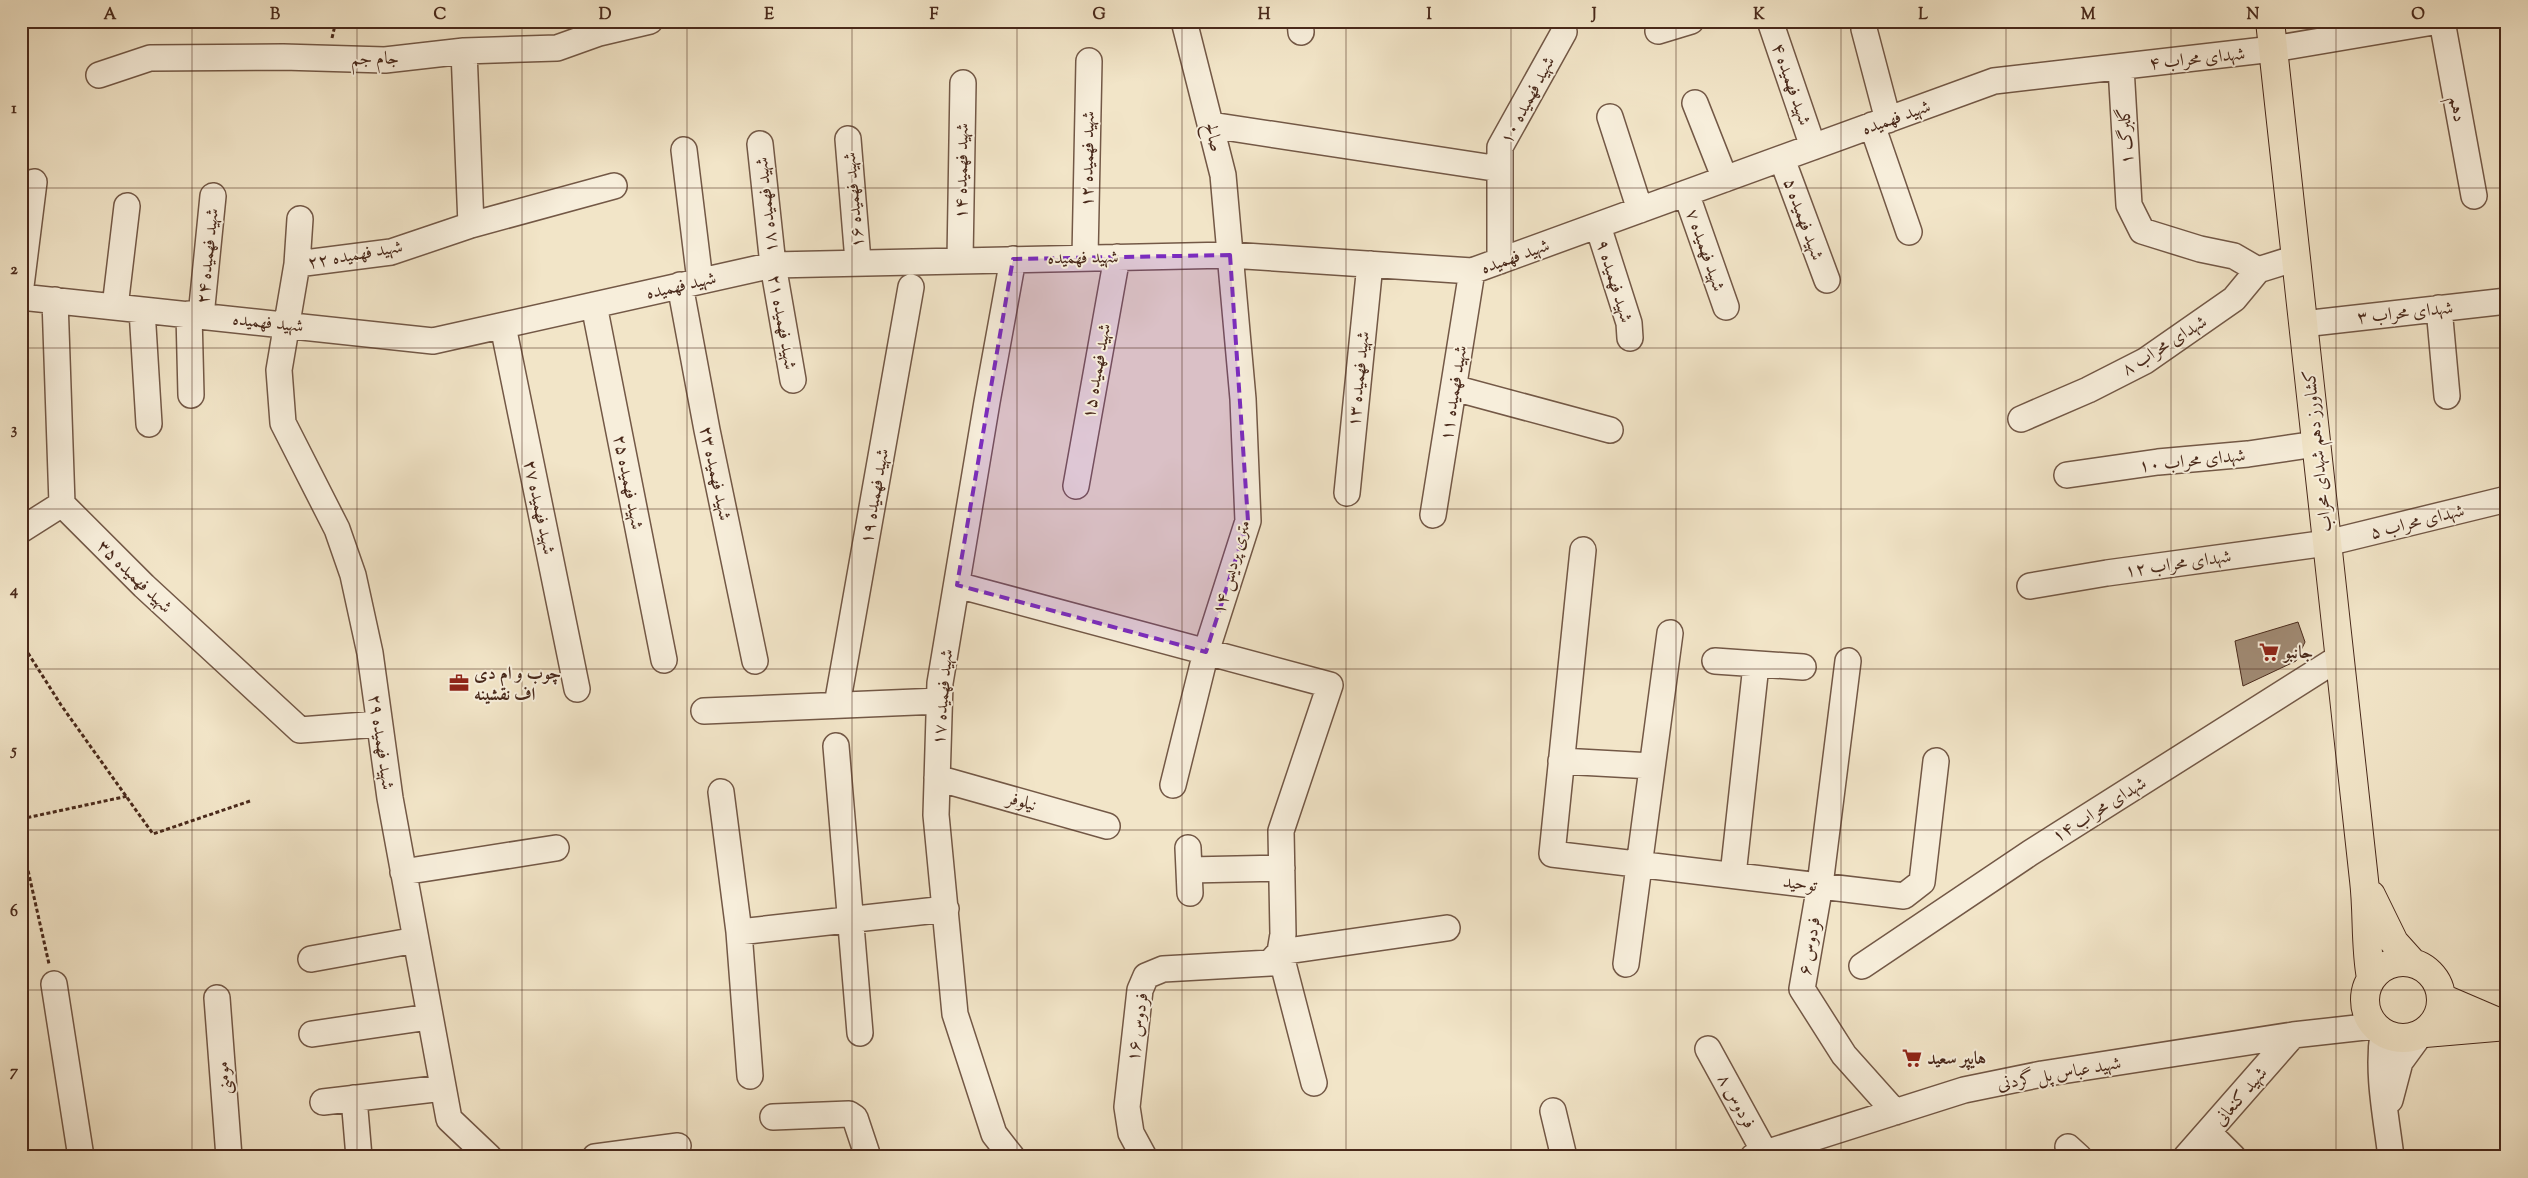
<svg xmlns="http://www.w3.org/2000/svg" width="2528" height="1178" viewBox="0 0 2528 1178" font-family="'Sorts Mill Goudy',Amiri,serif">
  <style>
    .building { fill: #a18b75; stroke: #49291b }
    .lines { fill: none; stroke-linecap: round; stroke-linejoin: round }
    .minor-casing { stroke: #735846; stroke-width: 28 }
    .major-casing { stroke: #49291b; stroke-width: 30 }
    .path { stroke: #49291b; stroke-width: 3; stroke-dasharray: 4 2.5; stroke-linecap: butt }
    .minor { stroke: #f7eedb; stroke-width: 25 }
    .major { stroke: #f2e5c8; stroke-width: 28 }
    .marked { fill: #7b2cbf; fill-opacity: 0.2; stroke: #7b2cbf; stroke-width: 4; stroke-dasharray: 10 6; stroke-linejoin: round }
    .grid { fill: none; stroke: #49291b; stroke-width: 1; stroke-opacity: 0.55 }
    .labels { text-anchor: middle; stroke-width: 4; stroke-linejoin: round; paint-order: stroke }
    .street-label { font-size: 18px; fill: #49291b; stroke: #f7eedb }
    .poi-label { font-size: 18px; font-weight: bold; fill: #49291b; stroke: #f7eedb; text-anchor: start }
    .neatline { fill: none; stroke: #49291b; stroke-width: 2 }
    .grid-label { font-size: 16px; text-anchor: middle; font-weight: bold; fill: #49291b }
  </style>
  <rect width="100%" height="100%" fill="#f2e5c8"/>
  <filter id="stains"><feTurbulence type="fractalNoise" baseFrequency=".004" numOctaves="4"/><feColorMatrix values="0 0 0 0 .2 0 0 0 0 .09 0 0 0 0 .02 0 0 0 .5 -.17"/></filter>
  <radialGradient id="worn" r=".72"><stop offset=".6" stop-color="#630" stop-opacity="0"/><stop offset="1" stop-color="#630" stop-opacity=".3"/></radialGradient>
  <path class="building" d="M2298,622L2305,642L2296,661L2243,686L2235,641Z"/>
  <g class="lines">
    <defs>
      <path id="minor" d="M1300,21L1301,32
        M1770,21L1813,147
        M2442,21L2474,196
        M1864,29L1888,120
        M1658,31L1691,21
        M464,51L471,225L391,252L297,264L279,370L283,423L337,529L353,575L370,653L390,798L449,1119L489,1157
        M2121,67L2129,205L2142,231L2200,249L2234,256L2258,270
        M99,75L150,58L283,57L385,60L464,51L557,48L599,33L650,21
        M1695,103L1725,179
        M1610,117L1640,210
        M1211,125L1500,169
        M1872,125L1909,232
        M848,139L858,261
        M760,144L773,265L793,380
        M684,150L700,281
        M1782,159L1827,280
        M1686,193L1726,307
        M471,225L614,186
        M1598,226L1629,323L1630,338
        M1085,257L1089,61
        M960,260L963,83
        M1500,261V147L1564,32
        M297,264L300,219
        M680,285L707,430L755,661
        M21,286L34,182
        M21,297L433,341L773,265L1230,255L1472,271L1994,81L2273,49L2439,21
        M55,300L62,504L144,586L300,730L379,724
        M594,305L664,660
        M115,307L127,206
        M2439,308L2447,396
        M142,310L149,424
        M189,314L191,395
        M201,316L213,196
        M2303,324L2507,301
        M503,326L577,689
        M1454,388L1610,430
        M2021,419L2088,390L2145,361L2234,299L2258,270L2296,258
        M2067,475L2158,462L2248,454L2316,444
        M1076,486L1117,257
        M1347,493L1370,264
        M1433,515L1472,271
        M21,530L62,504
        M1583,550L1552,854L1904,896L1922,882L1936,761
        M957,585L1330,685L1281,831L1283,934L1280,952L1314,1083
        M2030,586L2107,573L2327,543L2507,499
        M1715,661L1803,667
        M1848,661L1820,885L1802,989L1844,1055L1895,1112
        M837,705L911,287
        M704,711L939,701
        M836,746L860,1033
        M1561,761L1652,766
        M937,778L1107,826
        M1173,785L1206,652L1248,521L1243,399L1223,175L1184,21
        M721,792L739,932L946,909
        M1188,848L1190,893
        M1189,870L1282,868
        M403,872L556,848
        M1733,875L1756,665
        M739,932L750,1076
        M1280,952L1447,928
        M311,959L416,940
        M1626,964L1670,633
        M1862,966L2030,853L2340,657
        M54,984L81,1157
        M217,998L229,1157
        M2383,1033C2377,1074 2386,1116 2391,1157
        M312,1034L429,1017
        M1708,1049L1765,1153
        M354,1098L359,1157
        M2390,1100L2400,1062L2419,1036
        M323,1102L443,1088
        M1553,1111L1564,1157
        M773,1117L849,1114L855,1118L868,1157
        M2209,1133L2233,1157
        M2068,1147L2079,1157
        M595,1157L678,1146
        M1012,1157L994,1134L955,1014L936,815L940,683L987,402L1013,259
        M1144,1157L1131,1133L1127,1107L1140,990L1146,976L1163,969L1270,963L1280,952
        M1753,1157L1964,1090L2042,1074L2293,1035L2374,1026
        M2186,1157L2293,1035"/>
      <path id="major" d="M2270,21L2364,880C2368,913 2365,946 2371,978
        M2371,895L2394,942L2412,962
        M2365 1000a38 38 0 1 1 76 0a38 38 0 1 1-76 0Z
        M2442,998L2505,1025
        M2425,1033L2507,1026"/>
    </defs>
    <use href="#minor" class="minor-casing"/>
    <use href="#major" class="major-casing"/>
    <path class="path" d="M332,38L336,21
      M21,642L61,705L153,834L250,801
      M21,819L128,796
      M21,839L49,964"/>
    <use href="#minor" class="minor"/>
    <use href="#major" class="major"/>
  </g>
  <path class="marked" d="M1230,255L1248,521L1206,652L957,585L1013,259Z"/>
  <path class="grid" d="M192,21V1157M357,21V1157M522,21V1157M687,21V1157M852,21V1157M1017,21V1157M1182,21V1157M1346,21V1157M1511,21V1157M1676,21V1157M1841,21V1157M2006,21V1157M2171,21V1157M2336,21V1157M21,188H2507M21,348H2507M21,509H2507M21,669H2507M21,830H2507M21,990H2507"/>
  <defs>
    <symbol id="supermarket-bare" viewBox="-9 -9 18 18"><path d="M-6-5.5h2.5l.6 2H6L4.5 2H-2.5L-4.4-4H-6ZM-1.5 3.2a1.3 1.3 0 1 0 .1 0ZM3 3.2a1.3 1.3 0 1 0 .1 0Z" fill="#8f2418" stroke="#f7eedb" stroke-width="2.5" paint-order="stroke"/></symbol>
    <symbol id="office-bare" viewBox="-9 -9 18 18"><path d="M-6-3h4V-5.5h4V-3h4V5H-6ZM-1-4.5V-3h2v-1.5ZM-6 0V1H6V0Z" fill="#8f2418" stroke="#f7eedb" stroke-width="2.5" paint-order="stroke"/></symbol>
  </defs>
  <g fill-rule="evenodd">
    <use href="#supermarket-bare" x="2255" y="638" width="28" height="28"/>
    <use href="#office-bare" x="445" y="669" width="28" height="28"/>
    <use href="#supermarket-bare" x="1898" y="1044" width="28" height="28"/>
  </g>
  <g class="labels">
    <g class="street-label">
      <text transform="translate(375 58) rotate(-1)" y="6">جام جم</text>
      <text transform="translate(2197 58) rotate(-6)" y="6">شهدای محراب ۴</text>
      <text transform="translate(1792 84) rotate(71)" y="6">شهید فهمیده ۴</text>
      <text transform="translate(1527 100) rotate(-62)" y="6">شهید فهمیده ۱۰</text>
      <text transform="translate(2458 109) rotate(80)" y="6">دهم</text>
      <text transform="translate(1896 117) rotate(-20)" y="6">شهید فهمیده</text>
      <text transform="translate(2125 136) rotate(-93)" y="6">گلبرگ ۱</text>
      <text transform="translate(1214 137) rotate(76)" y="6">صالح</text>
      <text transform="translate(1087 159) rotate(-89)" y="6">شهید فهمیده ۱۲</text>
      <text transform="translate(961 171) rotate(-89)" y="6">شهید فهمیده ۱۴</text>
      <text transform="translate(853 200) rotate(-95)" y="6">شهید فهمیده ۱۶</text>
      <text transform="translate(766 205) rotate(-96)" y="6">شهید فهمیده ۱۸</text>
      <text transform="translate(1804 219) rotate(70)" y="6">شهید فهمیده ۵</text>
      <text transform="translate(1706 250) rotate(71)" y="6">شهید فهمیده ۷</text>
      <text transform="translate(355 254) rotate(-10)" y="6">شهید فهمیده ۲۲</text>
      <text transform="translate(207 256) rotate(-84)" y="6">شهید فهمیده ۲۴</text>
      <text transform="translate(1515 256) rotate(-20)" y="6">شهید فهمیده</text>
      <text transform="translate(1083 257) rotate(-1)" y="6">شهید فهمیده</text>
      <text transform="translate(1615 281) rotate(73)" y="6">شهید فهمیده ۹</text>
      <text transform="translate(681 285) rotate(-13)" y="6">شهید فهمیده</text>
      <text transform="translate(2405 312) rotate(-6)" y="6">شهدای محراب ۳</text>
      <text transform="translate(268 322) rotate(6)" y="6">شهید فهمیده</text>
      <text transform="translate(783 322) rotate(80)" y="6">شهید فهمیده ۲۱</text>
      <text transform="translate(2164 345) rotate(-32)" y="6">شهدای محراب ۸</text>
      <text transform="translate(1096 371) rotate(-80)" y="6">شهید فهمیده ۱۵</text>
      <text transform="translate(1358 379) rotate(-84)" y="6">شهید فهمیده ۱۳</text>
      <text transform="translate(1453 393) rotate(-81)" y="6">شهید فهمیده ۱۱</text>
      <text transform="translate(2317 451) rotate(-96)" y="6">کشاورز دهم شهدای محراب</text>
      <text transform="translate(2192 460) rotate(-6)" y="6">شهدای محراب ۱۰</text>
      <text transform="translate(716 473) rotate(78)" y="6">شهید فهمیده ۲۳</text>
      <text transform="translate(629 482) rotate(79)" y="6">شهید فهمیده ۲۵</text>
      <text transform="translate(874 496) rotate(-80)" y="6">شهید فهمیده ۱۹</text>
      <text transform="translate(540 507) rotate(78)" y="6">شهید فهمیده ۲۷</text>
      <text transform="translate(2417 521) rotate(-14)" y="6">شهدای محراب ۵</text>
      <text transform="translate(2178 563) rotate(-8)" y="6">شهدای محراب ۱۲</text>
      <text transform="translate(1231 567) rotate(-74)" y="6">۱۴ متری پردیس</text>
      <text transform="translate(135 576) rotate(44)" y="6">شهید فهمیده ۳۵</text>
      <text transform="translate(942 697) rotate(-85)" y="6">شهید فهمیده ۱۷</text>
      <text transform="translate(382 742) rotate(82)" y="6">شهید فهمیده ۲۹</text>
      <text transform="translate(1022 801) rotate(16)" y="6">نیلوفر</text>
      <text transform="translate(2099 809) rotate(-32)" y="6">شهدای محراب ۱۴</text>
      <text transform="translate(1800 883) rotate(7)" y="6">توحید</text>
      <text transform="translate(1809 946) rotate(-80)" y="6">فردوس ۶</text>
      <text transform="translate(1137 1027) rotate(-82)" y="6">فردوس ۱۶</text>
      <text transform="translate(2059 1073) rotate(-10)" y="6">شهید عباس پل گردنی</text>
      <text transform="translate(223 1078) rotate(-94)" y="6">مومنی</text>
      <text transform="translate(2240 1096) rotate(-49)" y="6">شهید کنعانی</text>
      <text transform="translate(1737 1101) rotate(61)" y="6">فردوس ۸</text>
    </g>
    <g class="poi-label">
      <text x="2284" y="658">جانبو</text>
      <text x="474" y="679">چوب و ام دی<tspan x="474" dy="21">اف نقشینه</tspan></text>
      <text x="1927" y="1064">هایپر سعید</text>
    </g>
  </g>
  <rect width="2528" height="1178" fill="none" stroke="#f2e5c8" stroke-width="55"/>
  <rect x="28" y="28" width="2472" height="1122" class="neatline"/>
  <g class="grid-label">
    <text x="110" y="19">A</text>
    <text x="275" y="19">B</text>
    <text x="440" y="19">C</text>
    <text x="605" y="19">D</text>
    <text x="769" y="19">E</text>
    <text x="934" y="19">F</text>
    <text x="1099" y="19">G</text>
    <text x="1264" y="19">H</text>
    <text x="1429" y="19">I</text>
    <text x="1594" y="19">J</text>
    <text x="1759" y="19">K</text>
    <text x="1923" y="19">L</text>
    <text x="2088" y="19">M</text>
    <text x="2253" y="19">N</text>
    <text x="2418" y="19">O</text>
    <text x="14" y="113">1</text>
    <text x="14" y="274">2</text>
    <text x="14" y="434">3</text>
    <text x="14" y="595">4</text>
    <text x="14" y="755">5</text>
    <text x="14" y="916">6</text>
    <text x="14" y="1076">7</text>
  </g>
  <rect width="100%" height="100%" filter="url(#stains)"/>
  <rect width="100%" height="100%" fill="url(#worn)"/>
</svg>
